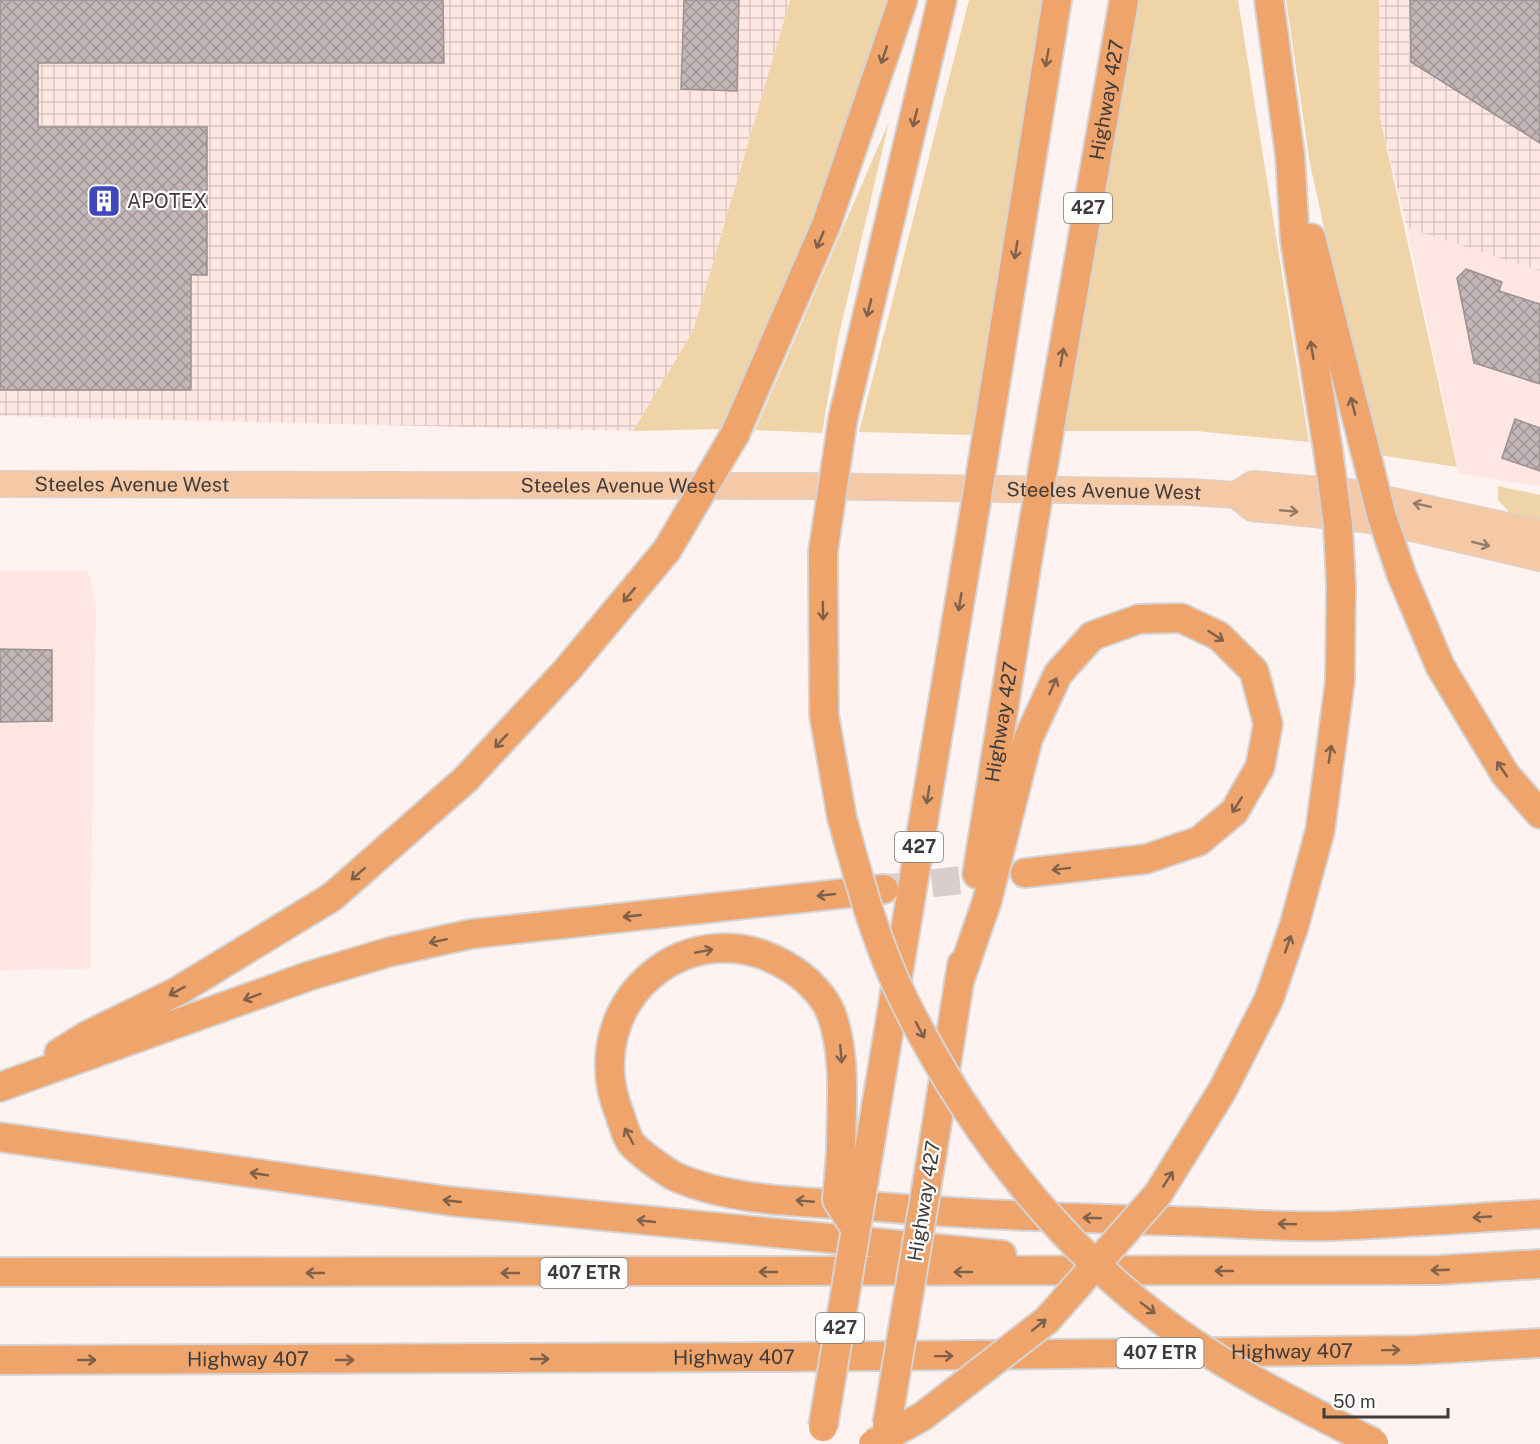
<svg xmlns="http://www.w3.org/2000/svg" width="1540" height="1444" viewBox="0 0 1540 1444" font-family="'Public Sans',sans-serif">
  <style>
    .built { fill: #fee7e2 }
    .industrial { fill: url(#industrial-grid) }
    .green { fill: #eed4a6 }
    .building { fill: url(#building-cross-hatch); stroke: #9d9091; stroke-width: 1.5 }
    .lines { fill: none; stroke-linecap: round; stroke-linejoin: round }
    .highway-tunnel { stroke: #d8cecc; stroke-width: 28; stroke-dasharray: 28 14; stroke-linecap: butt }
    .major-casing { stroke: #d5d4d4; stroke-width: 28 }
    .highway-casing { stroke: #d5d4d4; stroke-width: 32 }
    .major { stroke: #f5c8a6; stroke-width: 26 }
    .highway { stroke: #eea46b; stroke-width: 28 }
    .highway-bridge-casing { stroke: #d5d4d4; stroke-width: 32; stroke-linecap: butt }
    .highway-bridge { stroke: #eea46b; stroke-width: 28 }
    .oneway { stroke: #7e604b }
    .oneway2 { stroke: #927a6b }
    .labels { text-anchor: middle; stroke-width: 4.5; stroke-linejoin: round; paint-order: stroke }
    .shield { fill: #fff; stroke: #7a7675; stroke-width: 1.5 }
    .shield-label { font-size: 18px; font-weight: bold; fill: #413b3a }
    .street-label { font-size: 20px; fill: #413b3a; stroke: #fff }
    .poi-label { font-size: 20px; fill: #413b3a; stroke: #fff; text-anchor: start }
  </style>
  <defs>
    <pattern id="industrial-grid" width="8" height="8" patternUnits="userSpaceOnUse" patternTransform="scale(1.5)"><rect width="8" height="8" fill="#fee7e2"/><path d="M0 4h8M4 0v8" fill="none" stroke="#dbc7c3"/></pattern>
    <pattern id="building-cross-hatch" width="8" height="8" patternUnits="userSpaceOnUse" patternTransform="scale(1.5)"><rect width="8" height="8" fill="#c3b6b7"/><path d="M0 0l8 8M0 8l8-8" fill="none" stroke="#a09596"/></pattern>
  </defs>
  <rect width="100%" height="100%" fill="#fef3f1"/>
  <path class="built" d="M1407,228L1540,271V486L1459,474Z
    M0,571H88L96,606L90,969L0,970Z"/>
  <path class="industrial" d="M0,0H790L693,331L633,431L0,416Z
    M1379,0H1540V271L1407,228L1380,117Z"/>
  <path class="green" d="M790,0H886L812,226L722,429L633,431L693,331Z
    M969,0H1047L973,435L859,432Z
    M1135,0H1238L1309,442L1196,431H1062Z
    M1286,0H1379L1380,117L1457,467L1379,455L1334,272L1310,164Z
    M889,122L838,339L822,433L755,430Z
    M1498,486L1540,495V522L1510,513L1498,500Z"/>
  <path class="building" d="M0,0H443L444,63H38V127H207V275H191V390H0Z
    M684,0H739L737,91L681,89Z
    M1410,0H1540V143L1411,62Z
    M1466,269L1502,282L1499,291L1540,304V384L1474,363L1457,278Z
    M1515,419L1540,428V471L1502,458Z
    M0,649L52,650V721L0,722Z"/>
  <g class="lines">
    <path class="highway-tunnel" d="M890,888L1025,873"/>
    <defs>
      <g id="major">
        <path id="s1" d="M0,484L805,486L1190,492L1236,495L1252,508L1364,519L1421,530L1540,558"/>
        <path d="M1236,495L1253,484L1356,493L1540,533"/>
      </g>
      <g id="highway">
        <path d="M1269,0L1290,155L1295,241L1328,450"/>
        <path d="M1311,238L1368,462"/>
        <path d="M991,411L1057,0"/>
        <path id="s2" d="M1052,415L1124,0"/>
        <path d="M843,418L942,0"/>
        <path d="M735,434L826,225L903,0"/>
        <path d="M823,552L824,715L842,818"/>
        <path d="M1402,576L1440,666L1505,774L1540,814"/>
        <path id="s3" d="M977,874L1029,550"/>
        <path d="M959,982L987,901L1028,739L1058,674L1092,636L1139,619L1181,618L1219,636L1254,671L1268,724L1260,767L1234,812L1199,841L1146,859L1025,873"/>
        <path d="M1269,999L1294,926L1320,831L1340,681L1341,585"/>
        <path d="M59,1053L86,1036L178,991L332,897L466,779L567,670L667,550"/>
        <path d="M0,1087L309,976L389,952L471,934L884,889"/>
        <path d="M0,1137L449,1201L1002,1255"/>
        <path d="M869,1150L969,545"/>
        <path d="M841,1151C841,1105 847,1057 831,1013C825,997 807,979 793,970C691,902 574,1004 620,1115C623,1124 626,1136 631,1143C638,1152 667,1173 678,1178C740,1204 813,1201 880,1207C978,1215 1075,1218 1173,1221C1227,1222 1281,1228 1335,1226C1403,1223 1472,1218 1540,1214"/>
        <path d="M932,1154L962,964"/>
        <path d="M0,1272L1439,1270L1540,1264"/>
        <path id="s4" d="M0,1360L781,1357L1416,1350L1540,1343"/>
      </g>
    </defs>
    <use href="#major" class="major-casing"/>
    <use href="#highway" class="highway-casing"/>
    <use href="#major" class="major"/>
    <use href="#highway" class="highway"/>
    <defs>
      <path id="highway-bridge" d="M1328,450L1338,525L1341,585
        M1368,462L1382,517L1402,576
        M969,545L991,411
        M667,550L735,434
        M1029,550L1052,415
        M823,552L843,418
        M842,818C859,879 875,941 903,998C972,1138 1074,1267 1207,1352C1260,1386 1317,1414 1374,1443
        M841,1151L837,1200L856,1229
        M887,1425L932,1154
        M823,1427L869,1150
        M873,1444L923,1416L1047,1320L1158,1194L1222,1091L1269,999"/>
    </defs>
    <use href="#highway-bridge" class="highway-bridge-casing"/>
    <use href="#highway-bridge" class="highway-bridge"/>
  </g>
  <defs><path id="oneway-shaft" d="M-6 0H5M1.5-3L5.5 0L1.5 3" fill="none" stroke-width="1.6" stroke-linecap="round" stroke-linejoin="round" transform="scale(1.5)"/></defs>
  <g class="oneway">
    <use href="#oneway-shaft" transform="translate(884 55) rotate(109)"/>
    <use href="#oneway-shaft" transform="translate(1047 58) rotate(100)"/>
    <use href="#oneway-shaft" transform="translate(915 118) rotate(104)"/>
    <use href="#oneway-shaft" transform="translate(820 240) rotate(113)"/>
    <use href="#oneway-shaft" transform="translate(1016 250) rotate(99)"/>
    <use href="#oneway-shaft" transform="translate(869 308) rotate(104)"/>
    <use href="#oneway-shaft" transform="translate(1312 350) rotate(-99)"/>
    <use href="#oneway-shaft" transform="translate(1062 357) rotate(-80)"/>
    <use href="#oneway-shaft" transform="translate(1353 406) rotate(-104)"/>
    <use href="#oneway-shaft" transform="translate(629 595) rotate(130)"/>
    <use href="#oneway-shaft" transform="translate(960 602) rotate(99)"/>
    <use href="#oneway-shaft" transform="translate(823 611) rotate(89)"/>
    <use href="#oneway-shaft" transform="translate(1216 636) rotate(33)"/>
    <use href="#oneway-shaft" transform="translate(1053 686) rotate(-66)"/>
    <use href="#oneway-shaft" transform="translate(501 741) rotate(133)"/>
    <use href="#oneway-shaft" transform="translate(1330 754) rotate(-82)"/>
    <use href="#oneway-shaft" transform="translate(1502 769) rotate(-124)"/>
    <use href="#oneway-shaft" transform="translate(928 795) rotate(99)"/>
    <use href="#oneway-shaft" transform="translate(1237 805) rotate(122)"/>
    <use href="#oneway-shaft" transform="translate(1061 869) rotate(173)"/>
    <use href="#oneway-shaft" transform="translate(358 874) rotate(139)"/>
    <use href="#oneway-shaft" transform="translate(826 895) rotate(174)"/>
    <use href="#oneway-shaft" transform="translate(632 916) rotate(174)"/>
    <use href="#oneway-shaft" transform="translate(438 941) rotate(168)"/>
    <use href="#oneway-shaft" transform="translate(1288 944) rotate(-71)"/>
    <use href="#oneway-shaft" transform="translate(704 951) rotate(-11)"/>
    <use href="#oneway-shaft" transform="translate(177 991) rotate(151)"/>
    <use href="#oneway-shaft" transform="translate(252 997) rotate(160)"/>
    <use href="#oneway-shaft" transform="translate(920 1030) rotate(62)"/>
    <use href="#oneway-shaft" transform="translate(841 1054) rotate(85)"/>
    <use href="#oneway-shaft" transform="translate(629 1136) rotate(-118)"/>
    <use href="#oneway-shaft" transform="translate(259 1174) rotate(-172)"/>
    <use href="#oneway-shaft" transform="translate(1168 1179) rotate(-58)"/>
    <use href="#oneway-shaft" transform="translate(452 1201) rotate(-174)"/>
    <use href="#oneway-shaft" transform="translate(805 1201) rotate(-175)"/>
    <use href="#oneway-shaft" transform="translate(1482 1217) rotate(177)"/>
    <use href="#oneway-shaft" transform="translate(1092 1218) rotate(-178)"/>
    <use href="#oneway-shaft" transform="translate(646 1221) rotate(-174)"/>
    <use href="#oneway-shaft" transform="translate(1287 1224) rotate(-178)"/>
    <use href="#oneway-shaft" transform="translate(1440 1270) rotate(178)"/>
    <use href="#oneway-shaft" transform="translate(1224 1271) rotate(180)"/>
    <use href="#oneway-shaft" transform="translate(768 1272) rotate(180)"/>
    <use href="#oneway-shaft" transform="translate(963 1272) rotate(180)"/>
    <use href="#oneway-shaft" transform="translate(315 1273) rotate(-180)"/>
    <use href="#oneway-shaft" transform="translate(510 1273) rotate(180)"/>
    <use href="#oneway-shaft" transform="translate(1148 1308) rotate(37)"/>
    <use href="#oneway-shaft" transform="translate(1039 1325) rotate(-39)"/>
    <use href="#oneway-shaft" transform="translate(1391 1350) rotate(-1)"/>
    <use href="#oneway-shaft" transform="translate(944 1356) rotate(-1)"/>
    <use href="#oneway-shaft" transform="translate(540 1359)"/>
    <use href="#oneway-shaft" transform="translate(87 1360)"/>
    <use href="#oneway-shaft" transform="translate(345 1360)"/>
  </g>
  <g class="oneway2">
    <use href="#oneway-shaft" transform="translate(1422 505) rotate(-168)"/>
    <use href="#oneway-shaft" transform="translate(1289 511) rotate(5)"/>
    <use href="#oneway-shaft" transform="translate(1481 544) rotate(14)"/>
  </g>
  <defs>
    <symbol id="building-square" viewBox="-11 -11 22 22"><rect x="-9" y="-9" width="18" height="18" rx="4" fill="#4046bb" stroke="#fff"/><path d="M-4-6H4V6H1V3H-1V6H-4ZM-2.5-4.3h1.7v1.8h-1.7ZM.8-4.3h1.7v1.8H.8ZM-2.5-1h1.7V.8h-1.7ZM.8-1h1.7V.8H.8Z" fill="#fff"/></symbol>
  </defs>
  <g fill-rule="evenodd">
    <use href="#building-square" x="85" y="182" width="38" height="38"/>
  </g>
  <g class="labels">
    <g class="shield">
      <rect x="1064" y="193" width="48" height="30" rx="4.5"/>
      <rect x="895" y="832" width="48" height="30" rx="4.5"/>
      <rect x="540.5" y="1258" width="87" height="30" rx="4.5"/>
      <rect x="816" y="1313" width="48" height="30" rx="4.5"/>
      <rect x="1116.5" y="1338" width="87" height="30" rx="4.5"/>
    </g>
    <g class="shield-label">
      <text x="1088" y="214">427</text>
      <text x="919" y="853">427</text>
      <text x="584" y="1279">407 ETR</text>
      <text x="840" y="1334">427</text>
      <text x="1160" y="1359">407 ETR</text>
    </g>
    <g class="street-label">
      <text dy="7" stroke="none"><textPath href="#s2" startOffset="320">Highway 427</textPath></text>
      <text dy="7" stroke="none"><textPath href="#s1" startOffset="132">Steeles Avenue West</textPath></text>
      <text dy="7" stroke="none"><textPath href="#s1" startOffset="618">Steeles Avenue West</textPath></text>
      <text dy="7" stroke="none"><textPath href="#s1" startOffset="1104">Steeles Avenue West</textPath></text>
      <text dy="7" stroke="none"><textPath href="#s3" startOffset="154">Highway 427</textPath></text>
      <text transform="translate(924 1201) rotate(-81)" y="7">Highway 427</text>
      <text dy="7" stroke="none"><textPath href="#s4" startOffset="1292">Highway 407</textPath></text>
      <text dy="7" stroke="none"><textPath href="#s4" startOffset="734">Highway 407</textPath></text>
      <text dy="7" stroke="none"><textPath href="#s4" startOffset="248">Highway 407</textPath></text>
    </g>
    <g class="poi-label">
      <text x="127" y="208">APOTEX</text>
    </g>
  </g>
  <path d="M1324 1408v9h124v-9" fill="none" stroke="#413b3a" stroke-width="3"/>
  <text x="1333" y="1408" font-size="18" fill="#413b3a" stroke="#ffffff" stroke-width="4.5" paint-order="stroke">50 m</text>
</svg>
